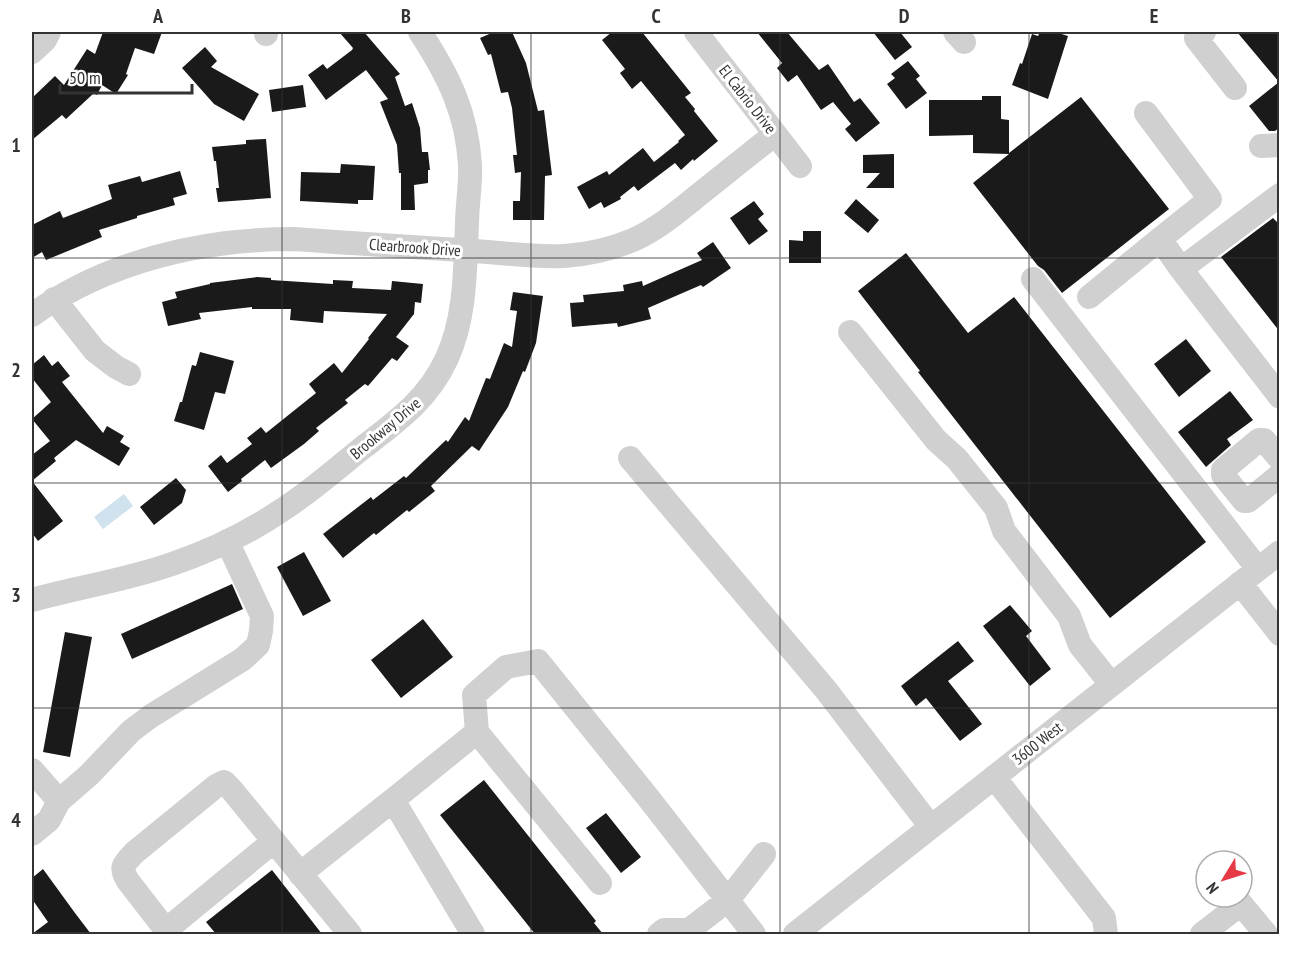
<svg xmlns="http://www.w3.org/2000/svg" width="1311" height="966" viewBox="0 0 1311 966" font-family="'PT Sans Narrow',sans-serif">
  <style>
    .water { fill: #cfe2ee }
    .building { fill: #1a1a1a }
    .lines { fill: none; stroke-linecap: round; stroke-linejoin: round }
    .minor { stroke: #d0d0d0; stroke-width: 24 }
    .grid { fill: none; stroke: #333; stroke-width: 1.5; stroke-opacity: 0.55 }
    .labels { text-anchor: middle; stroke-width: 6; stroke-linejoin: round; paint-order: stroke }
    .street-label { font-size: 16px; fill: #333; stroke: #fff }
    .neatline { fill: none; stroke: #333; stroke-width: 2 }
    .grid-label { font-size: 20px; text-anchor: middle; font-weight: bold; fill: #333 }
  </style>
  <rect width="100%" height="100%" fill="#fff"/>
  <path class="water" d="M124,494L133,506L103,529L94,517Z"/>
  <path class="building" d="M103,32H162L154,54L135,48L126,74L128,75L116,94L102,85L97,95L94,93L66,119L62,115L32,140V98L55,76L64,85L87,49L95,54Z
    M339,32H364L400,74L395,77L405,106L412,103L420,128L422,152H428L430,170H428V183L414,185L415,210H401V173H399L397,145L380,102L388,99L366,70L326,100L308,75L323,64L327,69L352,50L353,48Z
    M494,32H512L526,63L538,111L544,110L552,175L545,176L544,220H513V201H520L521,172L515,173L513,155H517L512,108L508,92L501,93L491,54L488,55L480,38Z
    M612,32H642L691,93L685,97L695,109L694,111L718,141L694,161L693,159L681,170L675,163L638,191L634,186L620,197L621,199L604,208L601,202L589,209L577,187L607,171L609,175L643,148L654,162L679,142L678,141L685,135L641,81L632,89L620,73L625,69L602,40Z
    M757,32H787L819,70L828,64L854,102L860,98L880,123L856,142L845,129L851,124L833,102L821,110L797,75L788,82L777,68L782,63Z
    M873,32H900L912,47L895,60Z
    M1040,32H1055L1068,36L1048,99L1012,85L1020,63L1022,64L1032,34L1038,36Z
    M1237,32H1280V127L1275,131H1269L1249,106L1279,82Z
    M205,47L217,61L211,67L259,94L244,121L214,104L182,68Z
    M908,61L920,76L916,79L927,93L906,109L887,84L895,78L891,74Z
    M303,85L306,107L272,112L269,90Z
    M982,96H1001V119L1009,120V153L1081,97L1169,209L1062,293L1044,270L1038,266L973,183L1009,154L973,153V135L929,136V100H982Z
    M266,139L271,198L218,202L216,188H219L216,161H214L212,147L246,144V140Z
    M894,154V188H866L880,173H863V155Z
    M341,164L375,166L373,200H358V204L300,201L301,172L340,173Z
    M180,171L187,194L173,198L175,205L137,216V218L99,230L102,237L46,260L42,252L32,258V225L60,211L63,218L112,199L108,185L140,176L142,182Z
    M856,199L879,220L868,233L844,213Z
    M754,201L764,214L758,219L768,231L749,245L730,218Z
    M1273,218L1280,225V332L1221,257Z
    M803,231H821V263H789V240L803,241Z
    M713,242L731,268L703,287L701,285L648,308L651,319L618,327L617,323L572,327L570,303L584,302L583,295L624,291L623,285L642,281L643,286L702,260L697,253Z
    M906,253L968,333L1014,297L1206,542L1110,618L918,372L920,371L858,291Z
    M257,277L271,278V280L333,284V280L353,281L352,288L391,290L392,281L423,284L421,303L415,302L414,314L396,337L409,346L397,361L392,358L368,386L365,384L345,400L348,403L316,428L319,431L304,444L271,468L265,460L241,479L242,481L228,492L208,466L221,455L227,463L252,444L247,438L261,427L266,433L316,393L309,384L334,363L342,373L369,339L368,338L387,314L324,311L323,323L290,320L291,309H252V307L199,313L201,319L168,326L162,302L177,298L175,292L210,284V283Z
    M513,292L543,296L536,343L525,372L523,371L508,407L479,451L472,446L431,486L435,491L409,512L407,510L376,535L374,533L343,558L323,534L371,497L373,500L404,476L406,478L446,440L448,442L465,417L469,421L486,378L490,379L504,343L512,347L517,311L510,310Z
    M1186,339L1211,371L1179,397L1154,364Z
    M200,352L234,361L225,394L215,392L204,430L174,421L180,402H182L192,365L196,366Z
    M44,355L52,366L58,361L70,376L62,382L103,433L107,426L124,436L120,442L130,448L119,466L76,440L54,458L56,461L32,481V455L50,441L32,419L51,402L32,378V365Z
    M1230,391L1253,420L1227,439L1231,445L1206,467L1178,432Z
    M176,478L186,490L182,503L154,525L140,507Z
    M32,481L63,521L38,541L32,533Z
    M304,552L331,601L303,616L277,567Z
    M232,584L243,609L132,659L121,634Z
    M1010,605L1032,631L1026,636L1051,669L1030,686L983,626Z
    M423,619L453,657L401,698L371,660Z
    M65,632L92,637L70,757L43,752Z
    M958,641L974,661L948,681L982,724L960,741L926,698L916,706L901,686Z
    M484,780L596,921L594,923L603,934H535L440,815Z
    M606,813L641,857L621,873L586,828Z
    M43,869L75,913L91,934H32L48,922L32,899V878Z
    M272,870L322,934H216L206,922Z"/>
  <g class="lines">
    <path class="minor" d="M696,32L800,166
      M955,32L964,42
      M1204,32L1196,38L1235,88
      M266,34V32
      M32,52L45,40L49,32
      M1146,113L1210,199L1160,239L1181,269
      M1261,146L1280,145
      M1280,195L1181,269L1280,397
      M1033,279L1258,569
      M1089,297L1160,239
      M54,299L95,351L116,367L129,374
      M32,315C107,261 202,239 294,239C350,243 406,247 462,250C527,254 570,266 633,240C658,229 680,210 701,193C725,174 750,154 775,134
      M850,332L936,440L957,459L996,508L1004,531L1069,616L1080,645L1111,684
      M630,458L826,690L931,827
      M1280,459L1264,440H1259L1223,470V475L1244,501H1248L1280,475
      M1240,583L1280,634
      M32,600C78,587 127,580 172,564C211,551 248,533 282,510C310,492 335,470 361,449C396,422 428,400 447,358C466,317 465,268 467,224C467,205 471,185 470,165C467,112 448,75 420,32
      M477,732L474,695L506,667L538,661L650,800L754,934
      M32,770L59,801L49,820L32,834
      M994,777L1104,918L1106,934
      M59,801L89,775L131,731L151,716L243,659L258,645L261,631L262,616L227,541
      M300,874L393,800
      M166,930L274,841
      M169,934L128,881C119,867 124,864 134,853L216,786L224,782L231,789L350,934
      M473,934L393,800L477,732L600,883
      M659,934L664,930H689L728,900L764,854
      M795,934L1280,552
      M1202,934L1241,904L1266,934"/>
  </g>
  <path class="grid" d="M282,32V934M531,32V934M780,32V934M1029,32V934M32,258H1280M32,483H1280M32,708H1280"/>
  <g class="labels">
    <g class="street-label">
      <text transform="translate(748 99) rotate(52)" y="6">El Cabrio Drive</text>
      <text transform="translate(415 247) rotate(4)" y="6">Clearbrook Drive</text>
      <text transform="translate(385 428) rotate(-40)" y="6">Brookway Drive</text>
      <text transform="translate(1037 743) rotate(-38)" y="6">3600 West</text>
    </g>
  </g>
  <rect width="1311" height="966" fill="none" stroke="#ffffff" stroke-width="66"/>
  <g transform="translate(1224 879) rotate(232)"><circle r="28" fill="#ffffff" stroke="#adadad" stroke-width="1.5"/>
  <path d="M0-4.5L10 22L0 15L-10 22Z" fill="#e63946"/>
  <text y="-9" font-size="16" font-weight="bold" text-anchor="middle" fill="#333333">N</text>
  </g>
  <path d="M60 84v9h132v-9" fill="none" stroke="#333333" stroke-width="3"/>
  <text x="69" y="84" font-size="18" fill="#333333" stroke="#ffffff" stroke-width="4.5" paint-order="stroke">50 m</text>
  <rect x="33" y="33" width="1245" height="900" class="neatline"/>
  <g class="grid-label">
    <text x="158" y="23">A</text>
    <text x="406" y="23">B</text>
    <text x="656" y="23">C</text>
    <text x="904" y="23">D</text>
    <text x="1154" y="23">E</text>
    <text x="16" y="152">1</text>
    <text x="16" y="377">2</text>
    <text x="16" y="602">3</text>
    <text x="16" y="827">4</text>
  </g>
</svg>
